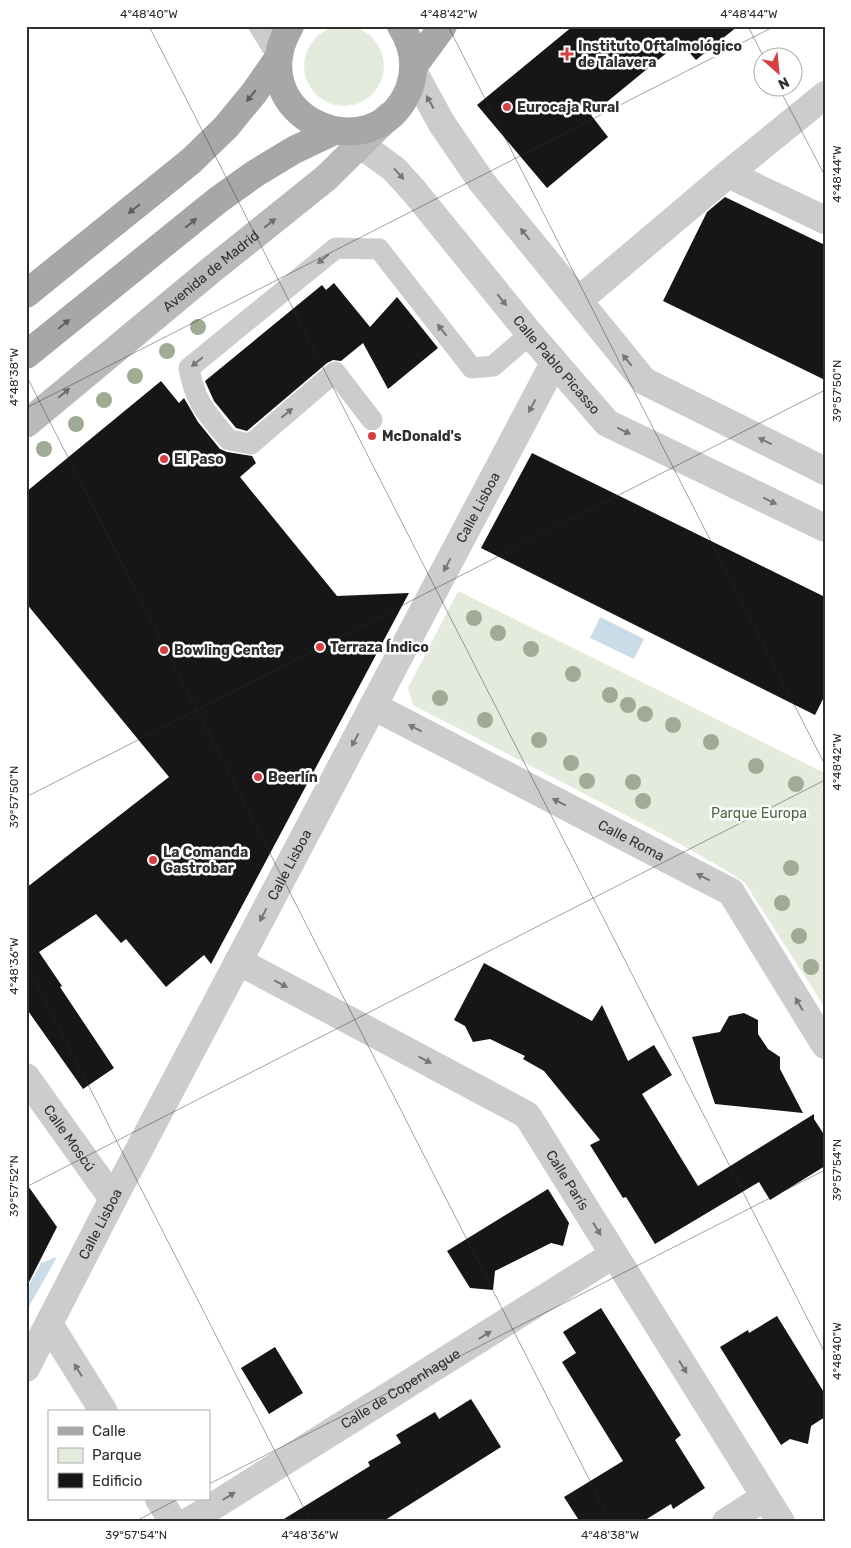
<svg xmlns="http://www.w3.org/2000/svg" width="851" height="1548" viewBox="0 0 851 1548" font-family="Rubik,sans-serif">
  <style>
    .green { fill: #e4ebdd }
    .water { fill: #cbdce9 }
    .building { fill: #161616 }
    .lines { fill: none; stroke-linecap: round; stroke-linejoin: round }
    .service { stroke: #ccc; stroke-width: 21 }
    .pedestrian { stroke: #ccc; stroke-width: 28 }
    .minor { stroke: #ccc; stroke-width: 28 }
    .tertiary { stroke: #ccc; stroke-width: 28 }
    .secondary { stroke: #b9b9b9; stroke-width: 28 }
    .primary { stroke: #a7a7a7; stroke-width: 28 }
    .tree { fill: #9fab95 }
    .oneway { fill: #5f5f5f }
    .oneway2 { fill: #767676 }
    .oneway3 { fill: #6d6d6d }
    .ticks { fill: none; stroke: #2f2f2f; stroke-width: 1; stroke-opacity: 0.45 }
    .poi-dot { fill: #d73f43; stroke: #fff; stroke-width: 2 }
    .labels { text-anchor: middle; stroke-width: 5; stroke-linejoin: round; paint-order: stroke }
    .poi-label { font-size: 14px; font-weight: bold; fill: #2f2f2f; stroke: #fff; text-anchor: start }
    .street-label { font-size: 14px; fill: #2f2f2f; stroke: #fff }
    .park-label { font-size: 14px; fill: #50673f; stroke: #fff }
    .neatline { fill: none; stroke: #2f2f2f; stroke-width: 2 }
    .ticks-label { font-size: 12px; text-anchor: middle; fill: #2f2f2f }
  </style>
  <rect width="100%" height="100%" fill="#fff"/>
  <path class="green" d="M304 66a40 40 0 1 1 80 0a40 40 0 1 1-80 0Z
    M458,591L825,773V1008L745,883L729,872L666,836L413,705L408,688Z"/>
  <path class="water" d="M600,617L644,639L634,659L590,638Z
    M57,1257L26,1312V1290L41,1263Z"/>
  <path class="building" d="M573,26H738L696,60L680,42L591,115L608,137L547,188L477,105Z
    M725,197L825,245V380L663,301L707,212Z
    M334,283L370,327L397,297L438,348L388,389L363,343L341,361L333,360L327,363L247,431L236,428L214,401L205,381L322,285L326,290Z
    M161,381L179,403L184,398L198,422L220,449L227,452L252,456L256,463L240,477L337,596L409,593L211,964L204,955L166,987L126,939L121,943L96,914L39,952L62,986L60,987L114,1068L83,1089L26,1008V888L169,777L26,603V492Z
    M532,453L825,597V695L815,715L481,548Z
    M484,963L592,1021L602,1005L628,1061L654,1045L672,1075L642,1094L698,1186L814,1114V1119L825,1136V1166L770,1200L759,1182L655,1244L626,1197L623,1198L590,1145L600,1140L544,1071L523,1059L525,1056L490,1039L473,1042L465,1026L454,1020Z
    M744,1013L758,1020V1034L768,1049L780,1057V1069L803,1113L715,1104L692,1037L720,1032L729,1016Z
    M26,1183L57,1227L26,1288Z
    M548,1189L569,1223L563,1246L551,1243L495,1271L493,1290L470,1288L447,1251Z
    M601,1308L681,1435L675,1440L705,1488L673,1509L671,1504L642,1522H580L564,1497L623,1461L562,1362L576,1353L563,1332Z
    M777,1316L825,1394V1417L811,1426L808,1444L790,1439L781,1445L720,1347L748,1330L749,1333Z
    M275,1347L303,1393L269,1414L241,1368Z
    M471,1399L501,1447L382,1522H279L370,1466L368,1462L401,1443L396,1435L435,1412L439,1419Z"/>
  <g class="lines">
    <path class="service" d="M372,420L335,372L251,444L229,440C207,414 195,403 189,368L336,248L379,249L472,368L493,366L530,334"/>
    <path class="pedestrian" d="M728,174L825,220
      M579,300L728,174L825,95"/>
    <g class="minor">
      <path id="s1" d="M373,706L731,892L825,1045"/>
      <path id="s2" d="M238,961L527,1115L781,1522"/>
      <path id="s3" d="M26,1077L113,1199"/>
      <path d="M49,1324L104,1412"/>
      <path id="s4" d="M26,1368L113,1199L554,363"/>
      <path d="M159,1499L173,1522"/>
      <path id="s5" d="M188,1522L613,1255"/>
      <path d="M726,1522L765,1497"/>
    </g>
    <g class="tertiary">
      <path d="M263,26L279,52"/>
      <path d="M413,71L442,124L481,181L644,381L825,471"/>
      <path id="s6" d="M342,131L394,169L414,191L530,334L607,423L825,528"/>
    </g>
    <path class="secondary" id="s7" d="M26,424L210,271L326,178L389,116"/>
    <path class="primary" d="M290,26C238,116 373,176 409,89C417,67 413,45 401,26
      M413,67L443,26
      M26,294L191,161L226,127L254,93L279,57
      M26,355L218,200L256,173L294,150L334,131"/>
  </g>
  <g class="tree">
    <circle cx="198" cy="327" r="8"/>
    <circle cx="167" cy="351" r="8"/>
    <circle cx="135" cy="376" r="8"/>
    <circle cx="104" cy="400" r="8"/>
    <circle cx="76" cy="424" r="8"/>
    <circle cx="44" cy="449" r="8"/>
    <circle cx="474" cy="618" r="8"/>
    <circle cx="498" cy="633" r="8"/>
    <circle cx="531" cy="649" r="8"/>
    <circle cx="573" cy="674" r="8"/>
    <circle cx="610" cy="695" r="8"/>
    <circle cx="440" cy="698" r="8"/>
    <circle cx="628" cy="705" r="8"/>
    <circle cx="645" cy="714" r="8"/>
    <circle cx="485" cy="720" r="8"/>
    <circle cx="673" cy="725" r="8"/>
    <circle cx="539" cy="740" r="8"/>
    <circle cx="711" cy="742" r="8"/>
    <circle cx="571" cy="763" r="8"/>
    <circle cx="756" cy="766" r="8"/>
    <circle cx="587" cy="781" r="8"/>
    <circle cx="633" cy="782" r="8"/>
    <circle cx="796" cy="784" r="8"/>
    <circle cx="643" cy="801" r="8"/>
    <circle cx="791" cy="868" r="8"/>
    <circle cx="782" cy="903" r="8"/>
    <circle cx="799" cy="936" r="8"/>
    <circle cx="811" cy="967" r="8"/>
  </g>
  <defs><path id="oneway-solid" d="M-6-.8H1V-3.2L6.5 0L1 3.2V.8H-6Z" transform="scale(1.25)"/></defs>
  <g class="oneway">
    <use href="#oneway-solid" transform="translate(251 96) rotate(129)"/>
    <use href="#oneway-solid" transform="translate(134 209) rotate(142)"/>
    <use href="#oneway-solid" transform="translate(191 223) rotate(-40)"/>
    <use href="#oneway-solid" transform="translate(64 324) rotate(-39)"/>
  </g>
  <g class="oneway2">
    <use href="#oneway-solid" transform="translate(430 102) rotate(-119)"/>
    <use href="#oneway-solid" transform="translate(399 174) rotate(48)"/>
    <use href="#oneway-solid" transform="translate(525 234) rotate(-129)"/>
    <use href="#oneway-solid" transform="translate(323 259) rotate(141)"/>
    <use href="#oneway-solid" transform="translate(502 300) rotate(51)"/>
    <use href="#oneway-solid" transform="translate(442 330) rotate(-128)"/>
    <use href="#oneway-solid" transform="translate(627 360) rotate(-129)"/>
    <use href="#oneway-solid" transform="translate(197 362) rotate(141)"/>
    <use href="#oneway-solid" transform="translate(532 406) rotate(118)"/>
    <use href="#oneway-solid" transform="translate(287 413) rotate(-40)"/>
    <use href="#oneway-solid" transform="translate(624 431) rotate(26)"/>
    <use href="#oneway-solid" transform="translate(765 441) rotate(-154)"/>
    <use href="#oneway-solid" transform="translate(770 501) rotate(26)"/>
    <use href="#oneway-solid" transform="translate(447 565) rotate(118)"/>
    <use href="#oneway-solid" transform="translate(415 728) rotate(-153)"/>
    <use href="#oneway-solid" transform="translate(355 740) rotate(118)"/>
    <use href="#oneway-solid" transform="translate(559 802) rotate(-153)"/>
    <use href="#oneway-solid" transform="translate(703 877) rotate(-153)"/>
    <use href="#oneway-solid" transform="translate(263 915) rotate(118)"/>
    <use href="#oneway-solid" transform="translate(281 984) rotate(28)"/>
    <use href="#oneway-solid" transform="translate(799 1004) rotate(-121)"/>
    <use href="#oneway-solid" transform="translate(425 1060) rotate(28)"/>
    <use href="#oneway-solid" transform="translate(597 1229) rotate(58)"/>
    <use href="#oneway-solid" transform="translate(485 1335) rotate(-32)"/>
    <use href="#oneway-solid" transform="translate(683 1367) rotate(58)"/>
    <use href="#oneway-solid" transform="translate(78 1370) rotate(-122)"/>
    <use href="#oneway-solid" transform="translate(229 1496) rotate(-32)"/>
  </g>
  <g class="oneway3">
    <use href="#oneway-solid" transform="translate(270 223) rotate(-39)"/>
    <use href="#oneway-solid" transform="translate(64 393) rotate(-40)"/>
  </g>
  <path class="ticks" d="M149,26L825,1353M448,26L825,765M748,26L764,58M779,88L825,176M26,375L611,1522M26,408L775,26M26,797L825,390M26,963L311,1522M26,1187L825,780M209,1484L825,1170M134,1522L178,1499"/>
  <g class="poi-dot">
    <path d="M564.5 46.5h5v5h5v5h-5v5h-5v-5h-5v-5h5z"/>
    <circle cx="507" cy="107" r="5"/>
    <circle cx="372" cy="436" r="5"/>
    <circle cx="164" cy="459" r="5"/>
    <circle cx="320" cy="647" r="5"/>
    <circle cx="164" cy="650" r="5"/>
    <circle cx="258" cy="777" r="5"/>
    <circle cx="153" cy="860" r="5"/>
  </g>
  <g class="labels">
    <g class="poi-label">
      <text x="578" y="51">Instituto Oftalmológico<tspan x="578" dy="16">de Talavera</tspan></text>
      <text x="517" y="112">Eurocaja Rural</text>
      <text x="382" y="441">McDonald's</text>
      <text x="174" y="464">El Paso</text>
      <text x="330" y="652">Terraza Índico</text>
      <text x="174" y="655">Bowling Center</text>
      <text x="268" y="782">Beerlín</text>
      <text x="163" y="857">La Comanda<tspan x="163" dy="16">Gastrobar</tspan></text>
    </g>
    <g class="street-label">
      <text dy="5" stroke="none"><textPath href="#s7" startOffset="240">Avenida de Madrid</textPath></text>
      <text dy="5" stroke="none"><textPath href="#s6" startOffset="319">Calle Pablo Picasso</textPath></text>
      <text dy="5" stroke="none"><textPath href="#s4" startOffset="972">Calle Lisboa</textPath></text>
      <text dy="5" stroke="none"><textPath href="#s1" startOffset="291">Calle Roma</textPath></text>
      <text dy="5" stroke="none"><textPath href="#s4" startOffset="568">Calle Lisboa</textPath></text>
      <text dy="5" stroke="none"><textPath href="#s3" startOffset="75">Calle Moscú</textPath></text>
      <text dy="5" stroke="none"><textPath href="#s2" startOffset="404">Calle París</textPath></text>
      <text dy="5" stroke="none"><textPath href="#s4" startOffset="162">Calle Lisboa</textPath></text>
      <text dy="5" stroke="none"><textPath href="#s5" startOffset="251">Calle de Copenhague</textPath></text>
    </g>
    <g class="park-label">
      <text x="759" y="818">Parque Europa</text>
    </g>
  </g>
  <rect width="851" height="1548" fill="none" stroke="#ffffff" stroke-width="55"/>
  <rect x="48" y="1410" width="162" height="90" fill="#ffffff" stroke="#acacac"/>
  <rect x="58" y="1427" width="25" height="8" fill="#a7a7a7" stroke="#acacac"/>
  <text x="92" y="1436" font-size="15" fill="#2f2f2f">Calle</text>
  <rect x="58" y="1448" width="25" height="15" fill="#e4ebdd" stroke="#acacac"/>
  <text x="92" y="1460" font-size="15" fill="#2f2f2f">Parque</text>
  <rect x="58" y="1473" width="25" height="15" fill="#161616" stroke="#acacac"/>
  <text x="92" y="1486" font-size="15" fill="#2f2f2f">Edificio</text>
  <g transform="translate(778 72) rotate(153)"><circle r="24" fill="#ffffff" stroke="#acacac"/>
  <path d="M0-4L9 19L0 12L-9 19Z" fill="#d73f43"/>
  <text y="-8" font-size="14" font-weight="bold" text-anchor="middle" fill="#2f2f2f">N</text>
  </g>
  <rect x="28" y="28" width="796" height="1492" class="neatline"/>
  <g class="ticks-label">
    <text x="149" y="18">4°48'40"W</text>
    <text x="449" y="18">4°48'42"W</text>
    <text x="749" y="18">4°48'44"W</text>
    <text transform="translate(837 174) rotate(-90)" y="4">4°48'44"W</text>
    <text transform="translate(14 377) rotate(-90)" y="4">4°48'38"W</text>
    <text transform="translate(837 391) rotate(-90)" y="4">39°57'50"N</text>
    <text transform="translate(837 762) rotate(-90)" y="4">4°48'42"W</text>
    <text transform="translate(14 797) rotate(-90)" y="4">39°57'50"N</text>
    <text transform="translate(14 966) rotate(-90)" y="4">4°48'36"W</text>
    <text transform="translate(837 1170) rotate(-90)" y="4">39°57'54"N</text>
    <text transform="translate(14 1186) rotate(-90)" y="4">39°57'52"N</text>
    <text transform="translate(837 1351) rotate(-90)" y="4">4°48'40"W</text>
    <text x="136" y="1539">39°57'54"N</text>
    <text x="310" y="1539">4°48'36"W</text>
    <text x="610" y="1539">4°48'38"W</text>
  </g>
</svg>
